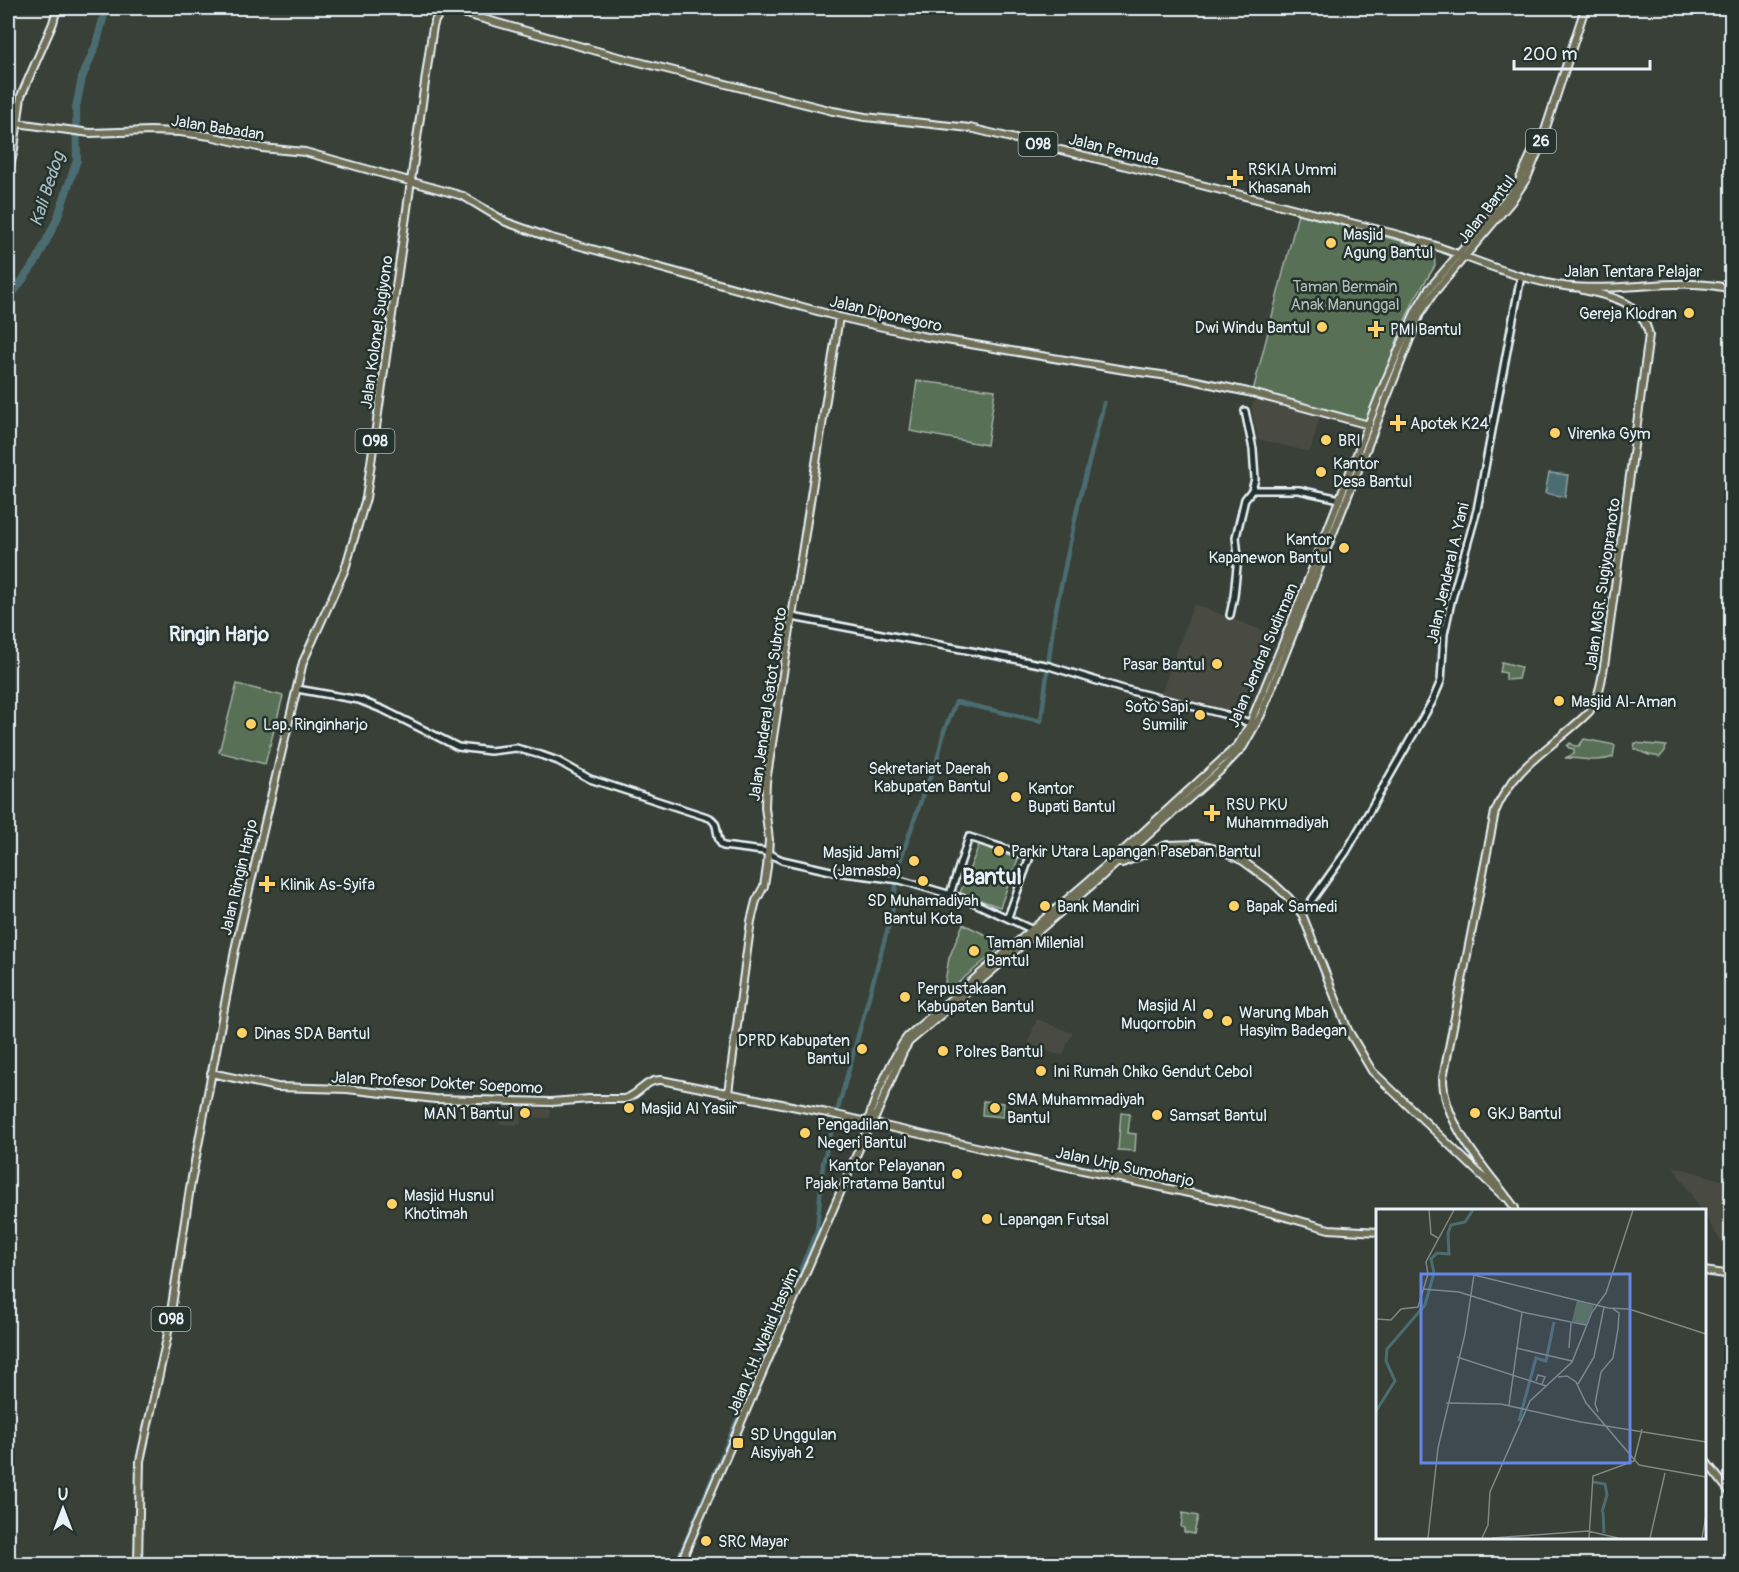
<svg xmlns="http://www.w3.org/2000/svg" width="1739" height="1572" viewBox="0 0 1739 1572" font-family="Pangolin,sans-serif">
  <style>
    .built { fill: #494c42 }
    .green { fill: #597055; stroke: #a0b0a6; stroke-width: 1.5 }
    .water { fill: #4b6d72; stroke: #8aa2a8; stroke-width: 1.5 }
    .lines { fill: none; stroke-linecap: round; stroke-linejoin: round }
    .canal { stroke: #4b6d72; stroke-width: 4.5 }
    .river { stroke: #4b6d72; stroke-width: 8 }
    .minor-casing { stroke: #e8f1f8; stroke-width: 10 }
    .major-casing { stroke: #e8f1f8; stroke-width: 10 }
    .minor { stroke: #26332d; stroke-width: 5 }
    .major { stroke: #706f59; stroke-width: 6 }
    .poi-dot { fill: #ffd166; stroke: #26332d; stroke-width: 2 }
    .labels { text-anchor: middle; stroke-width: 5; stroke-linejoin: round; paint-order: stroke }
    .shield { fill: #26332d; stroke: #aeb8bb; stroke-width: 1.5 }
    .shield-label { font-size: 15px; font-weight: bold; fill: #e8f1f8 }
    .street-label { font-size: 16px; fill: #e8f1f8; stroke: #26332d }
    .poi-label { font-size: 16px; fill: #e8f1f8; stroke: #26332d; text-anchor: start }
    .park-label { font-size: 16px; fill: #afbdb7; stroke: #26332d }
    .water-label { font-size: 18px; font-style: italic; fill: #a9bcc2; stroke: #26332d }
    .quarter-label { font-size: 20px; font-weight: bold; fill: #e8f1f8; stroke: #26332d }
    .district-label { font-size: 22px; font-weight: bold; fill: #e8f1f8; stroke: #26332d }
    .inset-river { fill: none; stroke: #4b6d72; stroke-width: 3 }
    .inset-road { fill: none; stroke: #7f8784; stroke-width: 1.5 }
    .view { fill: #6487e3; fill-opacity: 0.15; stroke: #6487e3; stroke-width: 3 }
    .inset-edge { fill: none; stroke: #e8f1f8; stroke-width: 3 }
  </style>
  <rect width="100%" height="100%" fill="#394037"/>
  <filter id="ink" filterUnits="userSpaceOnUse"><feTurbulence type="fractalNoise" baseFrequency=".0167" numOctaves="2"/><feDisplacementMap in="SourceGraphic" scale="12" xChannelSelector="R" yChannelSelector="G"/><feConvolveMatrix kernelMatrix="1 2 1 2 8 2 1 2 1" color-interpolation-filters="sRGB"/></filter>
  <g filter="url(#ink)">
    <path class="built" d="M1258,399L1320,416L1310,452L1258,439L1252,411V404Z
      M1194,604L1274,635L1246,702L1239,715L1200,701L1198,706L1161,694Z
      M1037,1019L1072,1033L1063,1055L1055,1054L1028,1043Z
      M500,1107L550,1109V1118L521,1117L520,1125L499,1124Z
      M1673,1166L1731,1183V1257L1705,1216L1704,1210H1701Z"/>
    <path class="green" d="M1298,214L1431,249L1434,252L1435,266L1415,298L1401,329L1368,423L1253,391Z
      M917,381L995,390L987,445L910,431Z
      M1502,662L1521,667L1518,679L1506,680V673L1500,672Z
      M237,684L283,696L265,764L219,752Z
      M1584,739L1615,745L1613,757C1598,763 1582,758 1565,758L1574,754V749L1569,748L1567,746L1570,743L1575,746H1579Z
      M1635,743L1666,746L1665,751L1660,757L1649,755L1634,749Z
      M979,845L1018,859L1000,907L960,893Z
      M963,924L1005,944L954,986L949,987L945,982L949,958Z
      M983,1101L1004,1103L1003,1117L982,1115Z
      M1121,1113L1130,1114L1128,1133L1136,1134L1135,1151L1118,1150Z
      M1183,1513L1198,1516L1194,1534L1184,1532V1528L1181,1527Z"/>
    <path class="water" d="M1549,473L1568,475L1565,497L1545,493Z"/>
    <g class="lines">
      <path class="canal" d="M676,1564L817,1230L823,1163L892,913L899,864L926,786L936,765L944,731L956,702L1041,721L1054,619L1078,505L1104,403"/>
      <path class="river" d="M8,300L37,260L57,219L77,160L76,107L82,78L96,45L106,8"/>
      <defs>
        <path id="minor" d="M1252,490H1299L1340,499
          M1230,615L1234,596L1238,557L1236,537L1245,499L1252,490L1255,479L1253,449L1245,411
          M792,617L1045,665
          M1046,665L1123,689L1223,714L1250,723
          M297,689L359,700L384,710L458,747L490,751L516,748L541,755L558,761L590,779L710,818C721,825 714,838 723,846L763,851L782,860L835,872L900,880L968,900L1033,930
          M950,894L969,837L1030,857L1008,917
          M1302,914L1346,852L1432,702L1441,681L1444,634L1451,602L1477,510L1521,276"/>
        <path id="major" d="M17,123L90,133L150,131L180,132L210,136L262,148L305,152L463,196L506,222L548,237L839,317L922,336L1125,370L1183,378L1248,392L1369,425
          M8,175L14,149L21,96L53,23L57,8
          M1119,860L1122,863L1167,845L1197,844L1223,851L1243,861L1273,883L1289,898L1302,914L1348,1030L1372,1071L1504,1197
          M211,1073L277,1087L347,1089L435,1099L551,1102L589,1099H624C639,1096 645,1079 661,1080L832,1114L994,1151L1235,1203L1329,1229L1378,1232
          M728,1093L751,921L756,901L764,886L767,867L769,840L765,807L766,782L839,317
          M868,1128C866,1113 897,1049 908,1036L1114,859L1238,745L1249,726L1296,611L1382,389L1416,310L1428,290L1516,187L1534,148
          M1515,1208C1488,1171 1443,1125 1443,1078L1495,812C1514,764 1555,746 1589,712C1600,696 1602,678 1605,660L1649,335C1642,302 1612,296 1583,290
          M1704,1271L1732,1275
          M1704,1459L1732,1495
          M138,1564L140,1461L167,1338L190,1188L236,945L303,662L345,569L366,498L432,33C434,16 441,8 459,12L611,55L833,111L865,117L970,128L1106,161L1391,233C1408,238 1427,242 1444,249C1485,264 1527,282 1571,287C1625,292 1678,276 1732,289
          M680,1564L868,1128L872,1125L903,1052L909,1042L922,1031L1100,878L1222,769L1243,747L1261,715L1420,314L1433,294L1511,202L1527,178L1539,149L1585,8"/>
      </defs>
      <use href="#minor" class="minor-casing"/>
      <use href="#major" class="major-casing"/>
      <use href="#minor" class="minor"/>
      <use href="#major" class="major"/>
    </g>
  </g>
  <g class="poi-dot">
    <path d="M1232 169h6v6h6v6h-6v6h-6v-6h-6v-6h6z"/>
    <circle cx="1331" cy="243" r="6"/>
    <circle cx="1689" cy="313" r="6"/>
    <circle cx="1322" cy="327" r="6"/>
    <path d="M1373 320h6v6h6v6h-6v6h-6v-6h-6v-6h6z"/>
    <path d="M1395 414h6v6h6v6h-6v6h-6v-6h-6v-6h6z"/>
    <circle cx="1555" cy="433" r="6"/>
    <circle cx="1326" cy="440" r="6"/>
    <circle cx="1321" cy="472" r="6"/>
    <circle cx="1344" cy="548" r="6"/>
    <circle cx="1217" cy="664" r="6"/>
    <circle cx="1559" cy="701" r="6"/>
    <circle cx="1200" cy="715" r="6"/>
    <circle cx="251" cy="724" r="6"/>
    <circle cx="1003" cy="777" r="6"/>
    <circle cx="1016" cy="797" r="6"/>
    <path d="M1209 804h6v6h6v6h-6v6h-6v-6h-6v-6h6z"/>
    <circle cx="999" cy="851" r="6"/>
    <circle cx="914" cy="861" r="6"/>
    <circle cx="923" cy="881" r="6"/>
    <path d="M264 875h6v6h6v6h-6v6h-6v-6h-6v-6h6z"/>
    <circle cx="1045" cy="906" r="6"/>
    <circle cx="1234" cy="906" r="6"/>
    <circle cx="974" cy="951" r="6"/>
    <circle cx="905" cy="997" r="6"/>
    <circle cx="1208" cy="1014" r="6"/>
    <circle cx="1227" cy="1021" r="6"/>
    <circle cx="242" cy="1033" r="6"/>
    <circle cx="862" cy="1049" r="6"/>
    <circle cx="943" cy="1051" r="6"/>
    <circle cx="1041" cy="1071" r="6"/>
    <circle cx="629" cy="1108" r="6"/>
    <circle cx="995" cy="1108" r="6"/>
    <circle cx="525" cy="1113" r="6"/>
    <circle cx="1475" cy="1113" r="6"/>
    <circle cx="1157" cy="1115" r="6"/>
    <circle cx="805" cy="1133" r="6"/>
    <circle cx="957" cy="1174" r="6"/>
    <circle cx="392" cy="1204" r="6"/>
    <circle cx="987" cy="1219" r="6"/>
    <rect x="732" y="1437" width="12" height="12" rx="3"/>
    <circle cx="706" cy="1541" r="6"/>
  </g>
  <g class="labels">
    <g class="shield">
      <rect x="1526" y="129" width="30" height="24" rx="4.5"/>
      <rect x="1018.5" y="132" width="39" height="24" rx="4.5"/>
      <rect x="355.5" y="429" width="39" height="24" rx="4.5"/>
      <rect x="151.5" y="1307" width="39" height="24" rx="4.5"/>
    </g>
    <g class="shield-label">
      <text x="1541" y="146">26</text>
      <text x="1038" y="149">098</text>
      <text x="375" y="446">098</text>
      <text x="171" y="1324">098</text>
    </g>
    <g class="street-label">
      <text transform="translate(218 127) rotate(9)" y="6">Jalan Babadan</text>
      <text transform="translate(1114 149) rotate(14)" y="6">Jalan Pemuda</text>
      <text transform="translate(1486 209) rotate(-52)" y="6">Jalan Bantul</text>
      <text x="1633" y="277">Jalan Tentara Pelajar</text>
      <text transform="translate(886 313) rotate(13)" y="6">Jalan Diponegoro</text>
      <text transform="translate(376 332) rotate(-82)" y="6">Jalan Kolonel Sugiyono</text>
      <text transform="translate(1447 573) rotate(-77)" y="6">Jalan Jenderal A. Yani</text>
      <text transform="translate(1602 584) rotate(-82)" y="6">Jalan MGR. Sugiyopranoto</text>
      <text transform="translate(1262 655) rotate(-67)" y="6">Jalan Jendral Sudirman</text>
      <text transform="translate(767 704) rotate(-82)" y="6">Jalan Jenderal Gatot Subroto</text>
      <text transform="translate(238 877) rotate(-77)" y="6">Jalan Ringin Harjo</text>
      <text transform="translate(437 1082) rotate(3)" y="6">Jalan Profesor Dokter Soepomo</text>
      <text transform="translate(1125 1166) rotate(12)" y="6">Jalan Urip Sumoharjo</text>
      <text transform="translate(762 1341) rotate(-67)" y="6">Jalan K.H. Wahid Hasyim</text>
    </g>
    <g class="poi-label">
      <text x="1248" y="175">RSKIA Ummi<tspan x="1248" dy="18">Khasanah</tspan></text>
      <text x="1343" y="240">Masjid<tspan x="1343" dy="18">Agung Bantul</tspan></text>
      <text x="1677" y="319" text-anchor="end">Gereja Klodran</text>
      <text x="1310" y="333" text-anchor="end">Dwi Windu Bantul</text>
      <text x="1390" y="335">PMI Bantul</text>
      <text x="1410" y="429">Apotek K24</text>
      <text x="1567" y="439">Virenka Gym</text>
      <text x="1338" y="446">BRI</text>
      <text x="1333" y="469">Kantor<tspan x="1333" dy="18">Desa Bantul</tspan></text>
      <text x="1332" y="545" text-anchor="end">Kantor<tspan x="1332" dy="18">Kapanewon Bantul</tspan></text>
      <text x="1205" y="670" text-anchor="end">Pasar Bantul</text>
      <text x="1571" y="707">Masjid Al-Aman</text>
      <text x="1188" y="712" text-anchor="end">Soto Sapi<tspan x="1188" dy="18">Sumilir</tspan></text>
      <text x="263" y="730">Lap. Ringinharjo</text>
      <text x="991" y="774" text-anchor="end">Sekretariat Daerah<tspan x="991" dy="18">Kabupaten Bantul</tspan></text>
      <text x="1028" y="794">Kantor<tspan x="1028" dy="18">Bupati Bantul</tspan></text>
      <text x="1226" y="810">RSU PKU<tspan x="1226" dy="18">Muhammadiyah</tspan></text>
      <text x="1011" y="857">Parkir Utara Lapangan Paseban Bantul</text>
      <text x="902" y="858" text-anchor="end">Masjid Jami'<tspan x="902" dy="18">(Jamasba)</tspan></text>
      <text x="280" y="890">Klinik As-Syifa</text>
      <text x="923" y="906" text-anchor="middle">SD Muhamadiyah<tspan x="923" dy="18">Bantul Kota</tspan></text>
      <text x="1057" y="912">Bank Mandiri</text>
      <text x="1246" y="912">Bapak Samedi</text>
      <text x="986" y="948">Taman Milenial<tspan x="986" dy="18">Bantul</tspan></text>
      <text x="917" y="994">Perpustakaan<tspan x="917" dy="18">Kabupaten Bantul</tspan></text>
      <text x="1196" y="1011" text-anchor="end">Masjid Al<tspan x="1196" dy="18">Muqorrobin</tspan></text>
      <text x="1239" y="1018">Warung Mbah<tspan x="1239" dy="18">Hasyim Badegan</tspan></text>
      <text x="254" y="1039">Dinas SDA Bantul</text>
      <text x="850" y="1046" text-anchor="end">DPRD Kabupaten<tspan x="850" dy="18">Bantul</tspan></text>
      <text x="955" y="1057">Polres Bantul</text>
      <text x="1053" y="1077">Ini Rumah Chiko Gendut Cebol</text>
      <text x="1007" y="1105">SMA Muhammadiyah<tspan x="1007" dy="18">Bantul</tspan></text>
      <text x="641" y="1114">Masjid Al Yasiir</text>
      <text x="513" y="1119" text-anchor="end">MAN 1 Bantul</text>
      <text x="1487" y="1119">GKJ Bantul</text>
      <text x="1169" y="1121">Samsat Bantul</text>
      <text x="817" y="1130">Pengadilan<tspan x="817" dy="18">Negeri Bantul</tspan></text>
      <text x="945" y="1171" text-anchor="end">Kantor Pelayanan<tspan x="945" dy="18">Pajak Pratama Bantul</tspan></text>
      <text x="404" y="1201">Masjid Husnul<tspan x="404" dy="18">Khotimah</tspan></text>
      <text x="999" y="1225">Lapangan Futsal</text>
      <text x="750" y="1440">SD Unggulan<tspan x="750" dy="18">Aisyiyah 2</tspan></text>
      <text x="718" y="1547">SRC Mayar</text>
    </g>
    <g class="park-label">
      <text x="1345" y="292">Taman Bermain<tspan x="1345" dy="18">Anak Manunggal</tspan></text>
    </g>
    <g class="water-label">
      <text transform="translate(47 189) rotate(-72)" y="6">Kali Bedog</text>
    </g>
    <g class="quarter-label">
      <text x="219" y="641">Ringin Harjo</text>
    </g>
    <g class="district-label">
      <text x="992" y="884">Bantul</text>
    </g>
  </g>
  <g transform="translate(1376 1209)">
    <rect width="330" height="330" fill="#394037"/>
    <path d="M201,91L218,97L210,116L196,112Z" fill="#597055"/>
    <path class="inset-river" d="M0,202L19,172L10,152L11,140L49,96L58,64L55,50L61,44L73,45L72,24L75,16L89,13L97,1M143,212L160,149L170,152L178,113M217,273L229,275L231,286L226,303M227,303L228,324"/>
    <path class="inset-road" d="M53,1L55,25L62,29M47,80L83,83L146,103L210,116M0,110L15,111L25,100L42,98L52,65L50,53L78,1M140,139L196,152M193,139L195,114M81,148L170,177M182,168L191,167L200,173L210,194L263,256L330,268M160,172L162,166L169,168L166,175M202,175L218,148L228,98M70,194L125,195L205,213L330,233M133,196L146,103M222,203L219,195L225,163L237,149L242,120L243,104L237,100M258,252L266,220M52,329L62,239L89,125L98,66L232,99L253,100L330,125M106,329L112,316L114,283L154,192L196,153L216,103L230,84L257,1M116,329L212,322L242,329M213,329L217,267L258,252M274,329L289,264M326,329L330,307"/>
    <path class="view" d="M45,65H254V254H45Z"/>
    <rect width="330" height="330" class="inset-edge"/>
  </g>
  <rect width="1739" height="1572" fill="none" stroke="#26332d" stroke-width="30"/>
  <rect x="15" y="15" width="1709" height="1542" fill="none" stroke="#e8f1f8" stroke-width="2" filter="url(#ink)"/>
  <g transform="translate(63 1509)" stroke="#26332d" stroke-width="4.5" paint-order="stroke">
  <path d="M0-4.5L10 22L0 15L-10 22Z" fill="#e8f1f8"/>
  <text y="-9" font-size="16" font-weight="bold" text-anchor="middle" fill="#e8f1f8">U</text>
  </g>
  <path d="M1514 60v9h136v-9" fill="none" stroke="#e8f1f8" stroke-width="3"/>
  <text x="1523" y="60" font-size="18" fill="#e8f1f8" stroke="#26332d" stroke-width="4.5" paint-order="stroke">200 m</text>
</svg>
